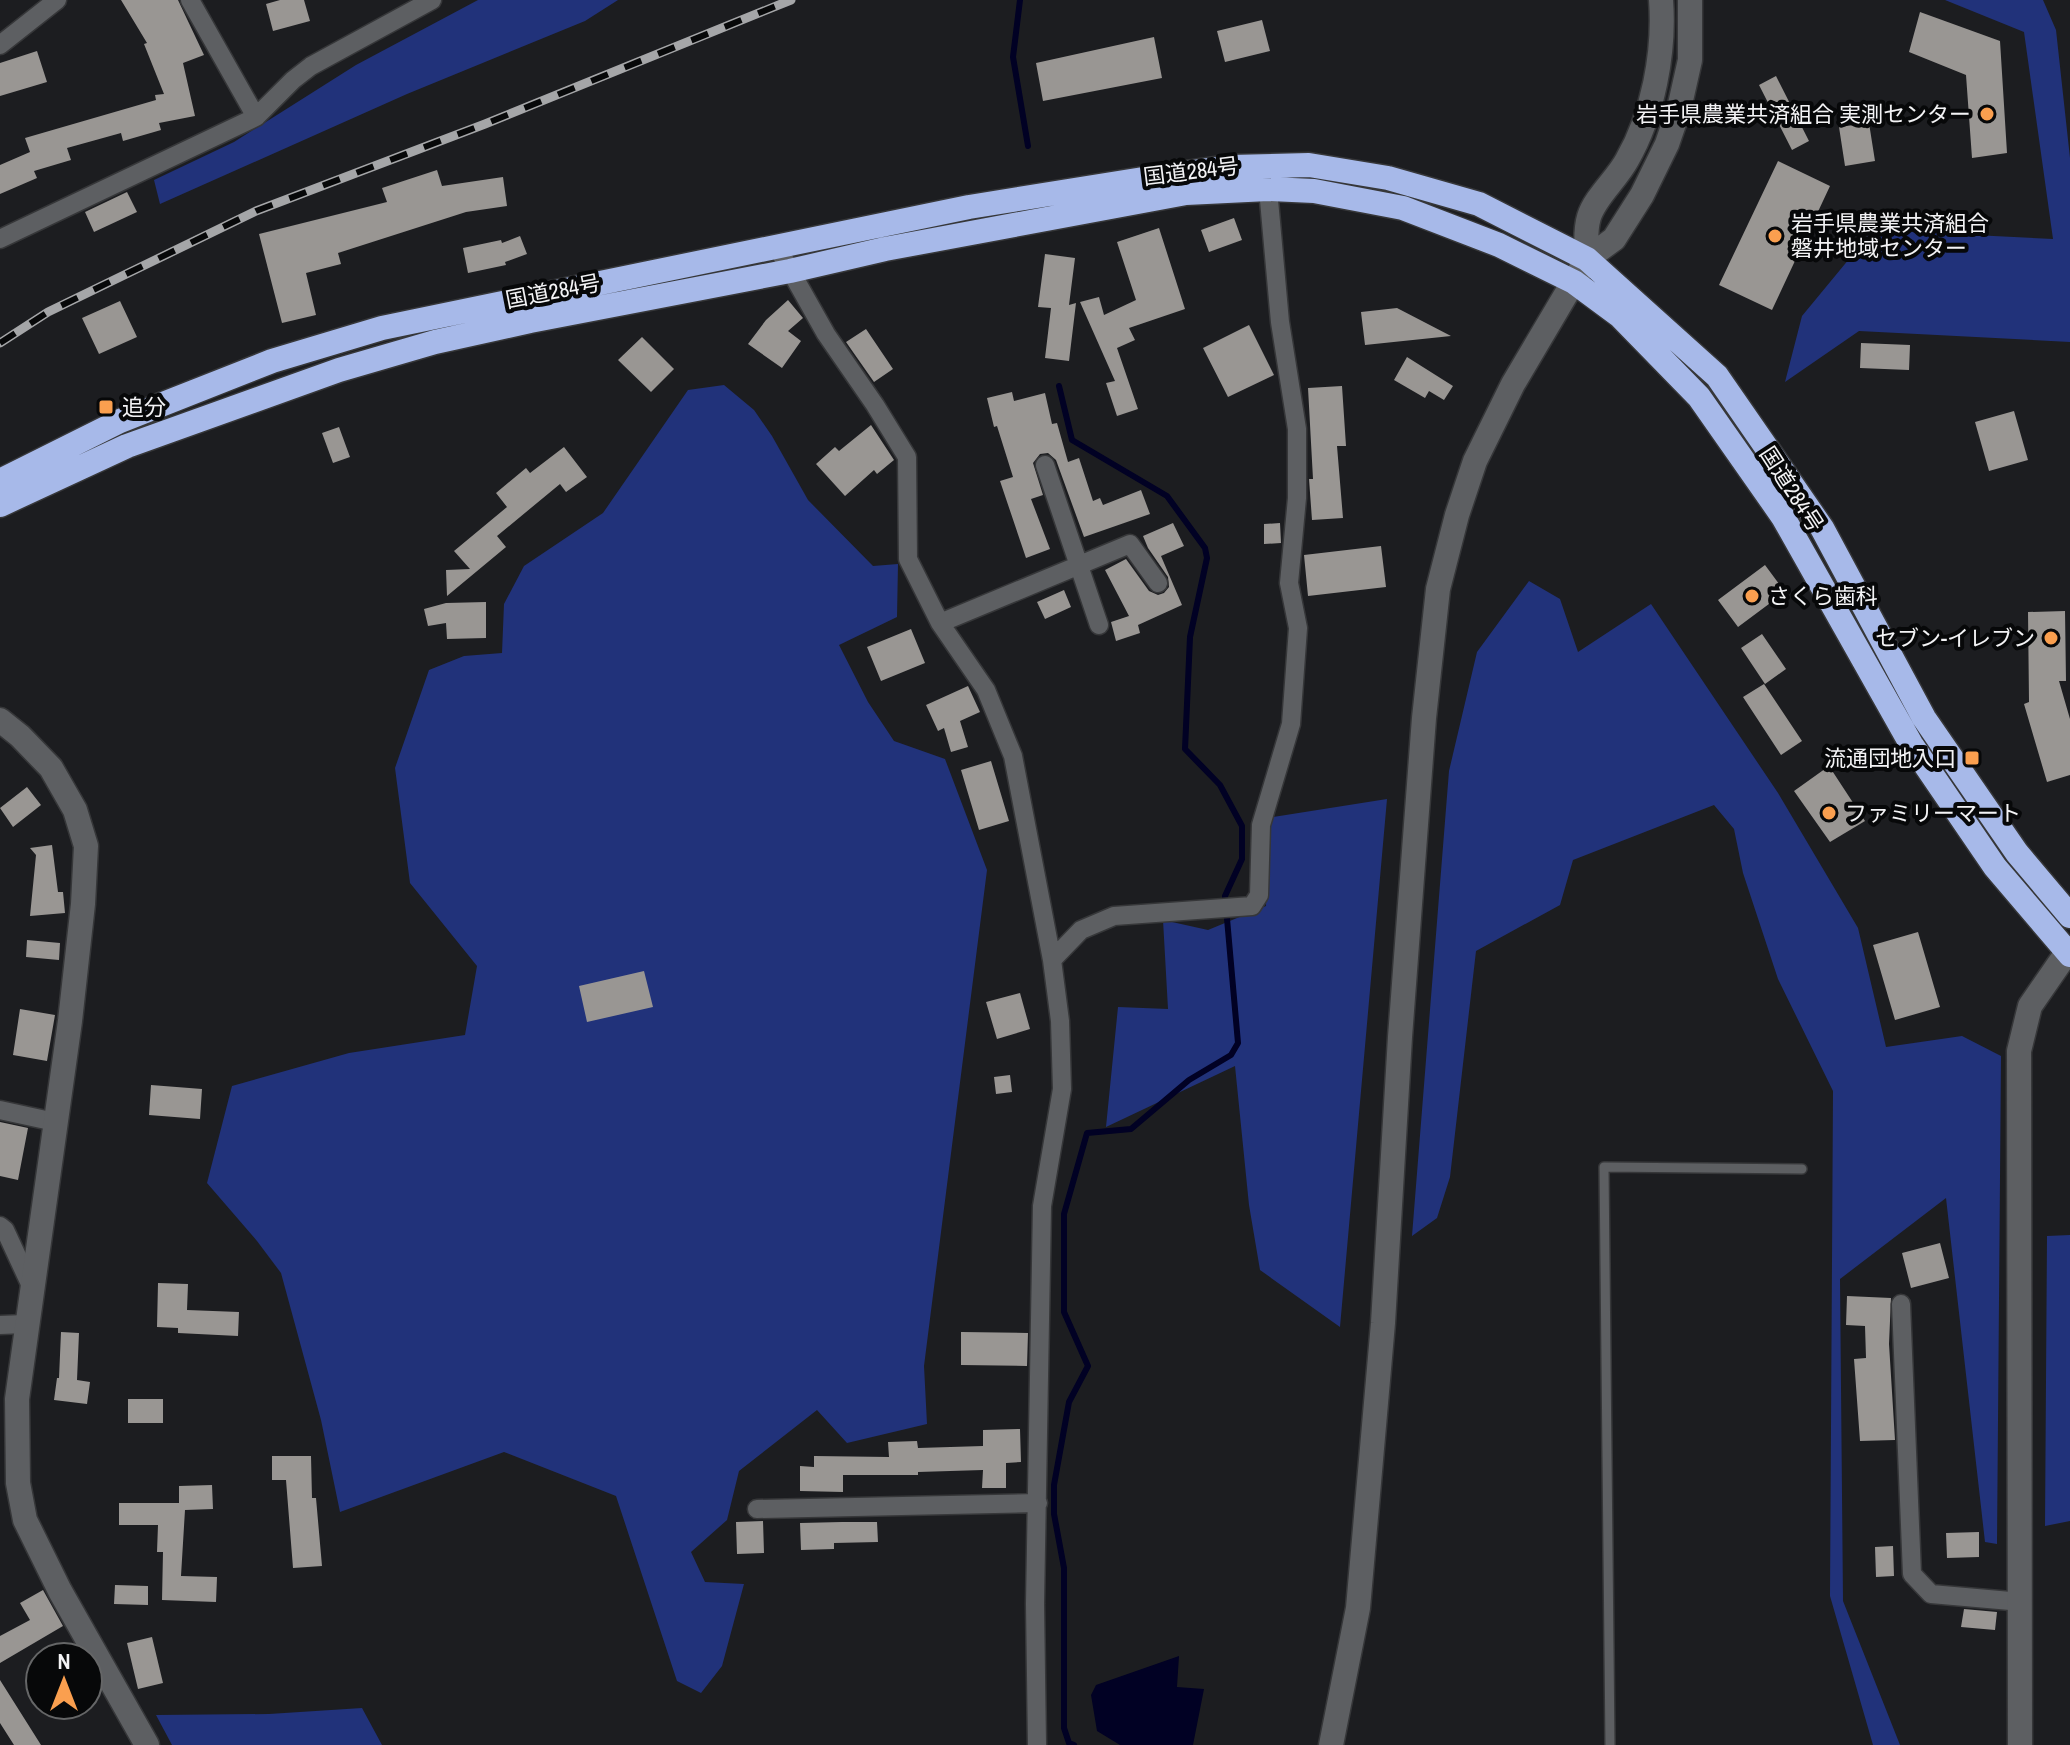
<svg xmlns="http://www.w3.org/2000/svg" width="2070" height="1745" viewBox="0 0 2070 1745" font-family="'Archivo Narrow','Noto Sans JP',sans-serif">
  <style>
    .green { fill: #21327a }
    .water { fill: #010124 }
    .lines { fill: none; stroke-linecap: round; stroke-linejoin: round }
    .stream { stroke: #010124; stroke-width: 6 }
    .building { fill: #999693 }
    .lane-casing { stroke: #363739; stroke-width: 12 }
    .street-casing { stroke: #363739; stroke-width: 21 }
    .secondary-casing { stroke: #363739; stroke-width: 27 }
    .highway-casing { stroke: #363739; stroke-width: 27 }
    .lane { stroke: #5d5f62; stroke-width: 9 }
    .street { stroke: #5d5f62; stroke-width: 18 }
    .secondary { stroke: #5d5f62; stroke-width: 24 }
    .highway { stroke: #a7b9e9; stroke-width: 24 }
    .rail-casing { stroke: #a5a6a8; stroke-width: 9 }
    .rail { stroke: #070809; stroke-width: 6; stroke-dasharray: 18; stroke-linecap: butt }
    .poi-dot { fill: #fa9f4f; stroke: #070809; stroke-width: 3 }
    .labels { text-anchor: middle; stroke-width: 8; stroke-linejoin: round; paint-order: stroke }
    .poi-label { font-size: 22px; fill: #f3f3f5; stroke: #070809; text-anchor: start }
    .street-label { font-size: 22px; fill: #f3f3f5; stroke: #070809 }
  </style>
  <rect width="100%" height="100%" fill="#1c1d20"/>
  <path class="green" d="M478,0H618L585,21L407,94L160,204L154,180L234,142L356,65Z
    M1945,0H2043L2056,30L2070,158V342L1859,331L1785,382L1802,316L1873,230L2053,239L2024,32Z
    M724,385L754,410L772,436L808,500L873,566L898,564L897,617L839,645L868,702L894,741L945,759L987,870L924,1366L927,1424L847,1443L817,1410L739,1471L727,1520L691,1552L705,1582L744,1584L722,1666L701,1693L677,1681L616,1496L504,1452L340,1512L321,1420L281,1273L257,1241L207,1183L232,1086L349,1053L465,1035L477,966L410,883L395,768L429,670L464,656L502,653L504,604L524,566L603,513L688,390Z
    M1529,581L1560,599L1578,652L1651,604L1778,793L1858,928L1886,1047L1962,1036L2001,1056L1997,1544L1985,1542L1946,1198L1840,1279L1843,1601L1900,1745H1873L1830,1596L1833,1091L1778,979L1743,873L1734,829L1714,805L1573,860L1560,905L1476,951L1450,1177L1437,1218L1412,1236L1449,771L1477,652Z
    M1387,799L1340,1327L1260,1270L1249,1205L1235,1066L1106,1127L1118,1007L1168,1009L1163,920L1208,930L1266,906L1267,818Z
    M2070,1235V1521L2045,1526L2047,1236Z
    M362,1708L382,1745H172L156,1715L269,1714Z"/>
  <path class="water" d="M1179,1656L1177,1687L1204,1689L1193,1745H1120L1097,1731L1091,1695L1096,1685Z"/>
  <g class="lines">
    <path class="stream" d="M1020,0L1013,57L1028,146
      M1059,386L1072,440L1167,496L1205,548L1207,558L1190,637L1185,749L1220,785L1242,826V859L1225,896L1238,1043L1231,1055L1189,1080L1131,1129L1087,1133L1064,1214V1312L1088,1366L1069,1402L1054,1485V1514L1064,1568V1728L1069,1743L1074,1745"/>
  </g>
  <path class="building" d="M121,0H178L204,55L183,63L195,116L159,123L161,130L123,141L121,133L67,148L71,160L34,171L37,178L0,194V165L30,152L25,138L156,100L155,95L164,94L144,44L147,43Z
    M280,0H304L310,21L273,31L266,4Z
    M1920,12L2000,41L2007,153L1972,158L1966,75L1909,52Z
    M1262,20L1270,51L1225,62L1217,31Z
    M1154,37L1162,78L1043,101L1036,63Z
    M37,51L47,82L0,96V63Z
    M1776,76L1809,141L1792,150L1759,85Z
    M1869,123L1875,161L1845,166L1839,127Z
    M1778,161L1830,186L1772,310L1719,285Z
    M437,170L442,186L503,177L507,206L466,212L338,253L341,264L306,273L316,315L282,323L259,234L387,202L382,188Z
    M127,192L137,212L94,232L85,212Z
    M1234,218L1242,240L1209,252L1201,230Z
    M1159,228L1185,309L1129,328L1135,340L1117,348L1138,409L1117,416L1106,383L1115,381L1080,302L1099,297L1104,315L1136,300L1117,242Z
    M520,236L527,254L505,262L506,265L468,273L463,248L501,240L502,243Z
    M1045,254L1075,258L1069,305L1076,303L1069,361L1045,358L1051,308L1038,307Z
    M788,300L803,318L788,331L801,341L782,368L748,344L766,320Z
    M120,301L137,337L99,354L82,318Z
    M1397,308L1451,336L1365,345L1361,312Z
    M1249,325L1274,375L1228,397L1203,348Z
    M866,329L893,369L874,382L846,342Z
    M642,337L674,369L651,392L618,360Z
    M1861,343L1910,345L1909,370L1860,368Z
    M1407,357L1453,386L1444,400L1429,391L1425,398L1394,380Z
    M1342,386L1346,446H1337L1343,518L1312,520L1309,479H1313L1308,388Z
    M1012,392L1014,401L1045,393L1052,424L1057,423L1068,462L1079,458L1093,501L1100,498L1103,505L1141,490L1150,514L1084,537L1056,460L1048,453L1040,454L1033,463L1043,495L1031,499L1050,549L1026,558L1000,481L1013,477L997,426L994,427L987,398Z
    M2014,411L2028,460L1989,471L1975,422Z
    M871,425L894,460L877,474L874,470L845,496L816,464L835,447L839,451Z
    M339,427L350,457L333,463L322,433Z
    M564,447L587,477L566,492L560,484L497,536L506,547L447,596L446,570L470,569L454,551L507,507L496,493L526,468L530,473Z
    M1173,523L1184,546L1161,556L1182,605L1138,625L1140,633L1116,641L1111,622L1129,616L1105,570L1126,559L1149,591L1158,595L1164,593L1169,587L1168,577L1148,548L1143,536Z
    M1280,523L1281,543L1264,544V524Z
    M1381,546L1386,587L1308,596L1304,555Z
    M1765,565L1785,592L1738,627L1718,600Z
    M1064,590L1071,607L1045,619L1037,602Z
    M486,602V638L447,639L446,623L428,626L424,609L446,603Z
    M2065,611L2066,681H2059L2070,719V775L2047,782L2024,704L2029,702L2028,612Z
    M911,629L925,663L881,681L867,647Z
    M1762,634L1786,669L1765,684L1741,648Z
    M1764,684L1802,741L1781,755L1743,697Z
    M968,686L980,712L960,721L968,747L951,752L944,728L938,731L926,705Z
    M991,761L1009,821L979,830L961,770Z
    M1829,766L1865,821L1830,842L1794,791Z
    M27,787L41,805L13,827L0,808Z
    M52,845L58,892H63L65,913L30,916L36,855L30,848Z
    M1918,932L1940,1007L1895,1020L1873,945Z
    M27,940L60,943L59,960L26,957Z
    M644,971L653,1007L587,1022L579,986Z
    M1020,993L1030,1029L997,1039L986,1002Z
    M20,1009L55,1015L47,1061L13,1055Z
    M1010,1075L1012,1092L996,1094L994,1077Z
    M151,1085L202,1089L200,1119L149,1115Z
    M0,1122L28,1128L18,1180L0,1176Z
    M1940,1243L1949,1278L1911,1288L1902,1253Z
    M158,1283L188,1284L187,1310L239,1312L238,1336L178,1333V1328L157,1327Z
    M1847,1296L1891,1298L1889,1344L1895,1440L1860,1441L1854,1359L1866,1358L1865,1326L1846,1325Z
    M61,1332L79,1333L77,1380L90,1382L87,1404L54,1400L57,1378H59Z
    M961,1332L1028,1333L1027,1366L961,1365Z
    M128,1399H163V1423H128Z
    M1020,1429L1021,1462L1006,1463V1488H982L983,1470L918,1472V1475H843V1492L800,1491V1466L814,1467V1456L889,1457L888,1442L917,1441L918,1448L983,1446V1430Z
    M272,1456H311L312,1498H316L322,1566L293,1568L286,1480H272Z
    M212,1485L213,1509L185,1510L181,1576L217,1577L216,1602L162,1600L163,1552H157L158,1525H119V1503H179V1486Z
    M763,1521L764,1553L737,1554L736,1522Z
    M842,1522H877L878,1542L834,1543V1549L801,1550L800,1523Z
    M1979,1532V1557L1947,1558L1946,1533Z
    M1893,1546L1894,1576L1876,1577L1875,1547Z
    M115,1585L148,1586V1605L114,1604Z
    M43,1590L63,1626L0,1663V1636L30,1620L20,1603Z
    M1964,1609L1997,1612L1995,1630L1961,1627Z
    M152,1637L163,1683L138,1689L127,1643Z
    M0,1680L41,1745H14L0,1723Z"/>
  <g class="lines">
    <defs>
      <path id="lane" d="M1610,1745L1604,1167L1802,1169"/>
      <path id="street" d="M190,0L256,117
        M0,45L57,0
        M0,239L256,117L293,80L311,66L432,0
        M776,245L826,334L875,405L907,457L908,559L940,623L986,690L1013,756L1052,960L1060,1021L1062,1089L1042,1206L1035,1604L1037,1745
        M1045,465L1099,625
        M940,623L1130,544L1158,583
        M1052,960L1081,930L1114,916L1252,906L1259,895L1261,825L1291,724L1298,628L1289,583L1297,498V429L1280,322L1268,189
        M0,1110L55,1122
        M0,1226L5,1230L31,1286
        M1901,1304L1912,1574L1931,1594L2022,1602
        M0,1325L25,1324
        M757,1509L1038,1503"/>
      <path id="secondary" d="M1587,259C1586,246 1585,230 1589,217C1595,197 1617,179 1627,160C1653,115 1665,52 1661,0
        M0,720L20,736L51,768L75,810L86,846L83,904L70,1021L17,1399L18,1483L25,1520L60,1591L147,1745
        M1331,1745L1358,1608L1383,1323L1400,1037L1424,718L1438,589L1457,515L1475,461L1513,384L1587,259L1614,239L1642,195L1667,144L1679,109L1690,60V0
        M2020,1745L2019,1051L2030,1006L2070,948"/>
      <path id="highway" d="M0,481L120,421L272,361L382,328L969,207L1143,179L1231,167L1309,165L1388,178L1479,204L1587,259L1717,376L1822,528L1924,718L2017,853L2070,916
        M0,505L127,446L339,370L435,342L530,321L790,271L885,249L1186,193L1268,189L1314,191L1403,208L1499,245L1574,282L1620,316L1699,397L1783,517L1911,744L1995,867L2070,955"/>
    </defs>
    <use href="#lane" class="lane-casing"/>
    <use href="#street" class="street-casing"/>
    <use href="#secondary" class="secondary-casing"/>
    <use href="#highway" class="highway-casing"/>
    <use href="#lane" class="lane"/>
    <use href="#street" class="street"/>
    <use href="#secondary" class="secondary"/>
    <use href="#highway" class="highway"/>
    <defs>
      <path id="rail" d="M0,343L48,312L256,211L485,124L791,0"/>
    </defs>
    <use href="#rail" class="rail-casing"/>
    <use href="#rail" class="rail"/>
  </g>
  <g class="poi-dot">
    <circle cx="1987" cy="114" r="8"/>
    <circle cx="1775" cy="236" r="8"/>
    <rect x="98" y="399" width="16" height="16" rx="4"/>
    <circle cx="1752" cy="596" r="8"/>
    <circle cx="2051" cy="638" r="8"/>
    <rect x="1964" y="750" width="16" height="16" rx="4"/>
    <circle cx="1829" cy="813" r="8"/>
  </g>
  <g class="labels">
    <g class="poi-label">
      <text x="1971" y="122" text-anchor="end">岩手県農業共済組合 実測センター</text>
      <text x="1791" y="231">岩手県農業共済組合<tspan x="1791" dy="25">磐井地域センター</tspan></text>
      <text x="122" y="415">追分</text>
      <text x="1768" y="604">さくら歯科</text>
      <text x="2035" y="646" text-anchor="end">セブン-イレブン</text>
      <text x="1956" y="766" text-anchor="end">流通団地入口</text>
      <text x="1845" y="821">ファミリーマート</text>
    </g>
    <g class="street-label">
      <text transform="translate(1191 171) rotate(-7)" y="8">国道284号</text>
      <text transform="translate(553 291) rotate(-11)" y="8">国道284号</text>
      <text transform="translate(1792 489) rotate(57)" y="8">国道284号</text>
    </g>
  </g>
  <g transform="translate(64 1681)"><circle r="38" fill="#070809" stroke="#656667" stroke-width="2"/>
  <path d="M0-6L14 30L0 20L-14 30Z" fill="#fa9f4f"/>
  <text y="-12" font-size="22" font-weight="bold" text-anchor="middle" fill="#f3f3f5">N</text>
  </g>
</svg>
